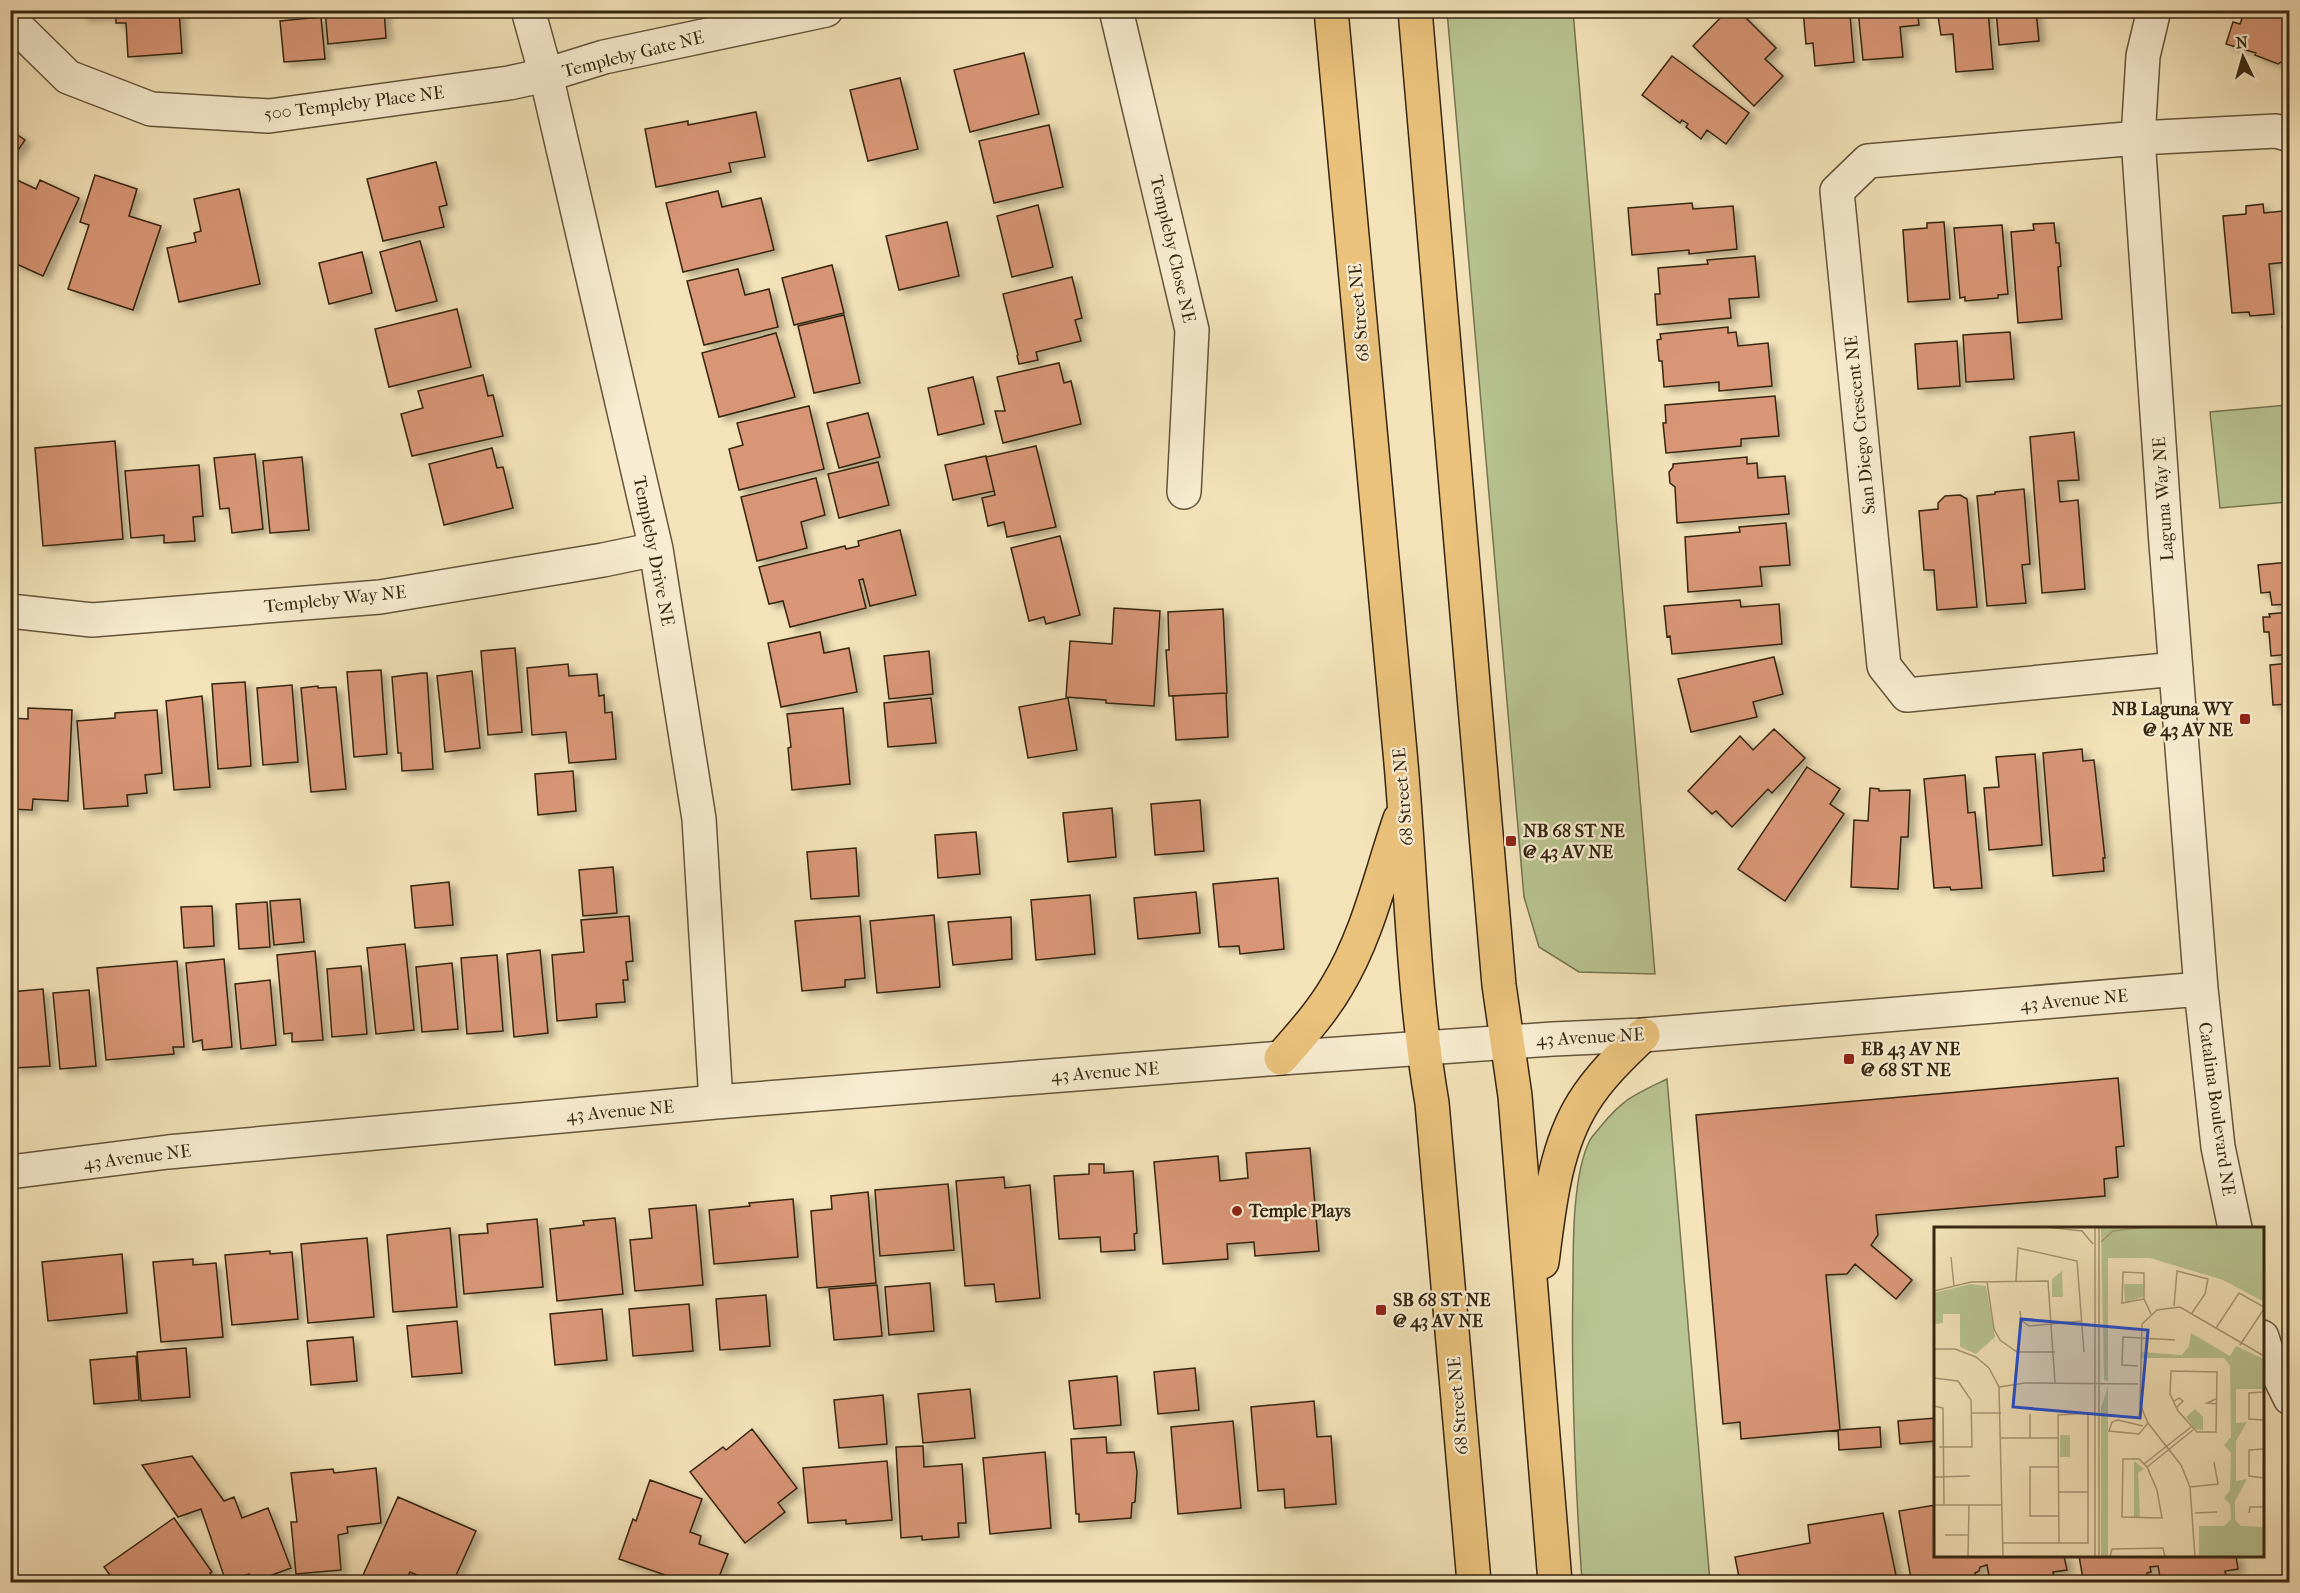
<svg xmlns="http://www.w3.org/2000/svg" width="2300" height="1593" viewBox="0 0 2300 1593" font-family="'IM FELL French Canon',serif">
  <style>
    .green { fill: #b8c491; stroke: #767450; stroke-width: 1.5 }
    .building { fill: #d89676; stroke: #352510; stroke-width: 1.5; filter: url(#shadow) }
    .lines { fill: none; stroke-linecap: round; stroke-linejoin: round }
    .minor-casing { stroke: #65543a; stroke-width: 36 }
    .major-casing { stroke: #352510; stroke-width: 36 }
    .minor { stroke: #f8edd2; stroke-width: 33 }
    .major { stroke: #eac27c; stroke-width: 33 }
    .poi-dot { fill: #8f2418; stroke: #f8edd2; stroke-width: 2 }
    .labels { text-anchor: middle; stroke-width: 4.5; stroke-linejoin: round; paint-order: stroke }
    .street-label { font-size: 18px; fill: #352510; stroke: #f8edd2 }
    .poi-label { font-size: 18px; font-weight: bold; fill: #352510; stroke: #f8edd2; text-anchor: start }
    .inset-road { fill: none; stroke: #a89775; stroke-width: 1.5 }
    .view { fill: #1d4ed8; fill-opacity: 0.15; stroke: #1d4ed8; stroke-width: 3 }
    .inset-edge { fill: none; stroke: #352510; stroke-width: 3 }
  </style>
  <defs>
    <filter id="shadow"><feDropShadow dx="6" dy="4" stdDeviation="3" flood-color="#0004"/></filter>
  </defs>
  <rect width="100%" height="100%" fill="#f4e3b9"/>
  <filter id="stains"><feTurbulence type="fractalNoise" baseFrequency=".00333" numOctaves="4"/><feColorMatrix values="0 0 0 0 .2 0 0 0 0 .09 0 0 0 0 .02 0 0 0 .5 -.17"/></filter>
  <radialGradient id="worn" r=".72"><stop offset=".6" stop-color="#630" stop-opacity="0"/><stop offset="1" stop-color="#630" stop-opacity=".3"/></radialGradient>
  <path class="green" d="M1447,11H1573L1655,974L1579,972L1539,947L1524,897Z
    M2289,405V502L2220,508L2210,412Z
    M1667,1079L1710,1582H1582C1575,1481 1571,1380 1573,1279C1573,1241 1573,1173 1590,1140C1593,1135 1598,1130 1601,1126C1624,1098 1636,1094 1667,1079Z"/>
  <path class="building" d="M82,10H179L182,53L128,57L126,23H116V15L82,17Z
    M325,10H384L386,38L328,44Z
    M1728,10H1738L1776,48L1765,59L1783,76L1754,106L1693,46Z
    M1803,10H1843V16L1850,15L1854,62L1815,66L1813,43L1806,44Z
    M1858,10H1917L1919,25L1900,27L1903,57L1863,60Z
    M1937,10H1988L1993,69L1956,72L1953,34L1941,35Z
    M1996,10H2036L2039,41L1999,45Z
    M2245,10H2266L2290,18V64L2281,62L2278,64L2255,55L2256,53L2226,44L2233,22L2240,24Z
    M321,17L325,59L284,62L280,21Z
    M1024,53L1039,114L970,132L954,70Z
    M1672,56L1749,113L1726,144L1707,130L1701,139L1686,127L1688,124L1682,120L1680,123L1642,95Z
    M900,78L918,149L868,161L850,90Z
    M756,112L765,157L729,163L731,172L656,187L645,129L688,121V125Z
    M1049,125L1063,187L994,203L979,141Z
    M10,130L25,140L10,162Z
    M436,162L447,205L439,207L444,227L383,241L367,179Z
    M95,175L137,189L129,216L161,226L133,310L68,289L89,225L80,222Z
    M17,180L36,189L40,180L79,198L43,276L10,261V193Z
    M239,189L260,284L179,302L167,248L196,242L194,233L201,231L194,199Z
    M718,191L722,207L761,198L774,250L683,272L666,203Z
    M1692,203L1693,209L1733,206L1737,249L1689,254V250L1632,255L1628,208Z
    M2263,204L2264,213L2283,211L2288,262L2269,264L2274,314L2250,316L2249,312L2232,313L2223,216L2246,214V206Z
    M1038,205L1053,267L1012,277L997,216Z
    M947,222L959,276L899,290L886,236Z
    M1944,222L1950,299L1908,302L1903,230L1927,228V223Z
    M2054,223L2056,243H2059L2061,266L2058,267L2062,319L2018,323L2011,232L2034,230L2033,224Z
    M2002,225L2008,294L1998,295V298L1965,301V297L1960,298L1954,228Z
    M420,241L437,301L396,311L380,252Z
    M362,252L372,293L329,304L319,263Z
    M1755,256L1759,297L1729,299L1731,318L1657,325L1655,294H1660L1658,268L1708,264L1707,260Z
    M832,265L844,313L794,325L782,278Z
    M738,269L745,295L769,289L778,327L704,345L687,281Z
    M1072,277L1082,318L1075,320L1081,341L1036,352L1038,360L1019,364L1017,356L1018,355L1003,294Z
    M2290,296V329L2282,327Z
    M457,309L471,367L389,387L375,329Z
    M844,315L860,383L814,393L798,326Z
    M1728,327V333L1736,332L1738,346L1768,343L1772,386L1719,391V382L1664,387L1662,361H1659L1657,340L1661,339L1660,334Z
    M2010,332L2014,379L1966,382L1963,335Z
    M776,333L795,397L719,417L702,353Z
    M1957,341L1960,386L1918,389L1915,344Z
    M1059,363L1064,383L1071,381L1081,424L1003,443L995,411H1005L997,377Z
    M483,375L488,396L493,395L503,436L412,456L401,414L423,408L418,391Z
    M973,377L984,424L938,435L928,388Z
    M1775,396L1779,436L1741,439V446L1666,453L1663,423H1666L1665,405Z
    M809,406L824,469L739,490L729,449L743,445L737,423Z
    M868,413L880,457L839,468L827,423Z
    M2074,432L2079,480L2058,481L2060,502L2078,500L2085,589L2042,593L2030,437Z
    M115,441L123,539L43,546L35,448Z
    M1036,446L1056,527L1007,537L1004,522L988,526L982,498L995,495L986,457Z
    M492,448L497,468L503,467L513,508L444,525L429,464Z
    M255,454L263,529L232,533L229,508L220,509L214,458Z
    M986,456L994,491L953,500L945,465Z
    M302,457L309,530L270,533L263,461Z
    M1747,457V464L1757,463L1758,478L1785,476L1789,514L1677,523L1675,487L1670,483L1669,472L1673,467V464Z
    M878,462L889,505L839,518L828,474Z
    M199,465L203,516L193,517L195,541L164,543V535L131,538L125,471Z
    M816,478L825,515L801,522L807,548L757,561L741,497Z
    M2024,489L2030,564L2022,565L2026,603L1987,606L1977,496L1995,494V492Z
    M1960,495L1967,499L1977,607L1937,610L1934,570H1924L1919,511L1938,509V503L1945,496Z
    M1786,523L1790,565L1760,567L1762,586L1688,592L1685,537L1740,532L1739,527Z
    M900,530L916,595L870,606L863,579L859,580L866,608L790,627L783,601L769,604L759,567L845,546L846,549L859,546L858,541Z
    M1060,536L1080,615L1046,624L1044,617L1029,621L1011,548Z
    M2290,562V604L2272,605L2270,592L2261,593L2258,565Z
    M1740,600L1741,607L1779,604L1782,644L1672,654L1670,636L1667,637L1664,606Z
    M1114,608L1160,611L1154,706L1106,703V700L1066,697L1070,641L1112,644Z
    M1223,609L1227,693L1169,696L1166,650H1169L1168,612Z
    M2290,612V654L2271,656L2269,632H2264L2263,617H2270L2269,614Z
    M820,632L824,653L849,648L857,692L781,707L768,643Z
    M515,648L522,732L488,735L481,651Z
    M929,651L933,694L889,699L884,656Z
    M1774,657L1783,694L1753,702L1757,717L1691,732L1678,679Z
    M2290,663V704L2273,705L2270,665Z
    M568,664L569,676L597,674L599,696L604,695L605,713L612,712L616,759L569,763L566,732L532,735L527,668Z
    M381,670L387,754L354,757L347,672Z
    M472,671L480,748L445,752L437,676Z
    M422,673H427L433,769L402,771L401,753H398L392,677Z
    M245,682L251,766L218,769L212,684Z
    M292,685L298,762L263,765L257,688Z
    M318,686V688L336,687L346,789L311,792L301,688Z
    M1226,693L1228,737L1176,740L1173,696Z
    M202,696L210,787L174,790L166,701Z
    M931,698L936,743L888,747L884,703Z
    M1068,698L1077,750L1028,758L1019,707Z
    M28,708L72,710L68,801L33,799L32,810L10,809V718L28,719Z
    M843,708L850,784L792,790L788,748L791,747L787,714Z
    M157,710L162,773L145,775L147,793L127,795L128,806L84,809L77,721L115,718V713Z
    M2290,715V754H2289L2285,724H2286V716Z
    M1774,729L1805,758L1772,793L1768,789L1732,827L1716,811L1712,814L1688,791L1740,736L1753,750Z
    M2082,749L2083,761L2094,760L2105,858H2103L2104,871L2053,876L2043,753Z
    M2035,754L2042,845L1989,850L1984,788L1999,787L1996,757Z
    M2290,765V806L2285,807L2283,766Z
    M1807,767L1840,789L1830,804L1844,814L1785,901L1738,869Z
    M573,771L576,811L538,815L535,774Z
    M1965,775L1968,813L1975,812L1982,888L1951,890L1950,887L1934,888L1924,779Z
    M1870,788L1879,789V791L1910,790L1908,837H1901L1898,889L1851,887L1854,820L1868,821Z
    M1200,800L1204,851L1155,855L1151,804Z
    M1112,808L1116,857L1068,862L1063,813Z
    M2290,816V855L2286,817Z
    M976,832L980,874L938,878L935,835Z
    M856,848L859,896L811,899L807,852Z
    M613,867L617,913L583,916L579,870Z
    M1278,878L1284,949L1240,954L1239,946L1219,947L1213,884Z
    M449,882L453,925L415,928L411,886Z
    M1196,892L1200,933L1138,939L1134,898Z
    M1090,895L1095,954L1036,960L1031,900Z
    M300,899L304,942L274,945L270,901Z
    M267,902L270,947L239,949L236,904Z
    M212,906L214,946L184,948L181,907Z
    M934,915L940,987L877,993L870,921Z
    M629,916L633,961L626,962L628,980H623L625,1002L596,1004L597,1017L557,1021L552,955L584,952L581,920Z
    M860,916L865,978L845,980V987L802,991L795,921Z
    M1011,917L1012,959L953,965L948,922Z
    M405,944L414,1030L376,1034L367,948Z
    M540,950L548,1033L514,1037L507,954Z
    M315,951L323,1040L292,1042V1033L284,1034L277,955Z
    M497,955L503,1031L467,1034L461,958Z
    M224,959L232,1047L203,1050L202,1040L193,1042L186,963Z
    M177,961L184,1047H173L174,1054L106,1060L97,968Z
    M452,963L458,1029L422,1032L416,967Z
    M361,966L367,1034L332,1037L327,969Z
    M270,980L276,1045L241,1049L235,984Z
    M43,989L50,1066L14,1068L10,1024V992Z
    M89,990L96,1066L60,1069L53,993Z
    M2118,1078L2124,1146L2116,1147L2118,1177L2104,1179L2105,1196L1876,1215L1878,1235L1871,1245L1912,1280L1896,1299L1855,1264L1847,1274L1826,1275L1840,1430L1741,1439L1740,1422L1723,1424L1696,1115Z
    M1310,1148L1319,1251L1255,1256L1254,1242L1227,1244L1228,1259L1163,1264L1154,1162L1218,1156L1220,1181L1248,1178L1246,1153Z
    M1089,1164H1104V1173L1133,1171L1137,1233L1134,1234L1135,1250L1101,1252L1100,1237L1059,1239L1054,1176L1089,1174Z
    M1004,1177L1005,1188L1030,1185L1040,1298L996,1302L994,1284L965,1286L956,1181Z
    M948,1184L954,1250L880,1256L875,1190Z
    M868,1192L876,1283L817,1288L811,1211L832,1209L831,1196Z
    M793,1199L798,1257L714,1264L709,1210L750,1206L749,1203Z
    M696,1205L703,1285L635,1291L630,1240L652,1238L649,1209Z
    M615,1218L623,1294L557,1301L550,1229L584,1225L583,1221Z
    M537,1219L543,1287L464,1294L459,1235L488,1233L487,1224Z
    M450,1228L457,1307L393,1312L387,1235Z
    M367,1238L374,1317L308,1323L301,1244Z
    M270,1251V1254L292,1252L298,1319L232,1325L225,1255Z
    M122,1254L127,1313L48,1321L42,1262Z
    M193,1259V1265L216,1263L223,1337L161,1342L153,1262Z
    M930,1283L934,1331L889,1335L885,1287Z
    M877,1285L882,1336L834,1340L829,1289Z
    M766,1295L770,1346L720,1350L716,1299Z
    M689,1304L693,1351L633,1356L629,1309Z
    M602,1309L607,1360L555,1365L550,1314Z
    M457,1321L462,1373L412,1377L407,1326Z
    M353,1337L357,1381L311,1385L307,1341Z
    M186,1348L190,1397L141,1401L137,1352Z
    M136,1356L139,1400L94,1404L90,1360Z
    M1195,1368L1199,1410L1158,1414L1154,1372Z
    M1117,1376L1121,1425L1074,1429L1069,1381Z
    M970,1389L975,1438L923,1443L918,1394Z
    M883,1395L887,1444L839,1448L834,1400Z
    M1314,1401L1317,1437L1331,1436L1336,1504L1285,1508L1284,1489L1258,1491L1251,1407Z
    M1936,1418V1441L1900,1444L1898,1421Z
    M1233,1421L1241,1508L1178,1514L1171,1427Z
    M1880,1427L1881,1447L1839,1450L1838,1430Z
    M752,1429L797,1488L778,1503L785,1512L745,1543L690,1472L723,1447L726,1450Z
    M1106,1437L1107,1453L1134,1452L1137,1472L1135,1502L1132,1503L1131,1518L1079,1522V1514H1076L1071,1439Z
    M923,1446L924,1467L962,1464L966,1523H958L959,1537L922,1540V1536L901,1538L896,1447Z
    M1045,1452L1051,1528L990,1534L983,1458Z
    M192,1456L224,1501L234,1497L242,1518L268,1508L291,1568L253,1582L249,1574L226,1582L201,1509L178,1517L142,1465Z
    M887,1461L892,1520L846,1524V1520L808,1523L803,1468Z
    M376,1468L381,1523L347,1527L348,1533L338,1535L341,1570L296,1574L291,1522H297L291,1473L333,1469L334,1473Z
    M650,1480L702,1499L690,1532L701,1536L699,1544L728,1554L717,1582H670L664,1580L665,1575L619,1559L633,1519L636,1521Z
    M398,1497L476,1531L453,1582H433L410,1572L405,1582H360Z
    M1936,1505V1556H2064L2067,1570L2053,1572L2054,1577H2050L2051,1582H1990L1987,1565L1980,1567L1979,1571L1975,1573L1976,1582H1931L1924,1577L1911,1579L1899,1511Z
    M1883,1513L1897,1580L1882,1582H1740L1735,1557L1810,1543L1808,1525Z
    M174,1518L212,1572L210,1573L216,1582H115L104,1567Z
    M2079,1556H2236L2238,1569L2225,1571L2226,1576H2221L2222,1582H2161L2158,1566L2150,1567L2151,1572L2147,1573L2148,1582H2102L2097,1577L2083,1579Z"/>
  <g class="lines">
    <defs>
      <path id="minor" d="M528,10L546,75L656,549L699,819L716,1102
        M1116,10L1192,330L1184,492
        M2154,10L2143,56L2138,138L2166,544L2201,989L2218,1147L2235,1228
        M10,20L68,77L151,109L269,116L509,83L546,75L604,57L826,10
        M10,611L92,620L380,597L603,560L656,549
        M2176,669L1907,695L1884,666L1837,191L1868,161L2138,138L2276,131L2290,135
        M10,1172L168,1152L716,1102L1281,1058L1553,1039L1643,1035L2201,989
        M2262,1337L2265,1347L2290,1398"/>
      <path id="major" d="M1331,10C1354,258 1377,505 1400,752C1411,869 1412,987 1432,1103L1474,1582
        M1415,10L1499,985L1515,1096L1555,1582
        M1281,1058C1301,1035 1322,1012 1337,986C1368,935 1381,874 1400,819
        M1542,1262C1549,1209 1554,1150 1583,1103C1599,1077 1621,1056 1643,1035"/>
    </defs>
    <use href="#minor" class="minor-casing"/>
    <use href="#major" class="major-casing"/>
    <use href="#minor" class="minor"/>
    <use href="#major" class="major"/>
  </g>
  <g class="poi-dot">
    <rect x="2239" y="713" width="12" height="12" rx="3"/>
    <rect x="1505" y="835" width="12" height="12" rx="3"/>
    <rect x="1843" y="1053" width="12" height="12" rx="3"/>
    <circle cx="1237" cy="1211" r="6"/>
    <rect x="1375" y="1304" width="12" height="12" rx="3"/>
  </g>
  <g class="labels">
    <g class="street-label">
      <text transform="translate(633 54) rotate(-14)" y="6">Templeby Gate NE</text>
      <text transform="translate(354 103) rotate(-7)" y="6">500 Templeby Place NE</text>
      <text transform="translate(1173 249) rotate(77)" y="6">Templeby Close NE</text>
      <text transform="translate(1359 313) rotate(-95)" y="6">68 Street NE</text>
      <text transform="translate(1860 425) rotate(-96)" y="6">San Diego Crescent NE</text>
      <text transform="translate(2163 499) rotate(-94)" y="6">Laguna Way NE</text>
      <text transform="translate(654 551) rotate(79)" y="6">Templeby Drive NE</text>
      <text transform="translate(335 599) rotate(-6)" y="6">Templeby Way NE</text>
      <text transform="translate(1403 797) rotate(-95)" y="6">68 Street NE</text>
      <text transform="translate(2074 1000) rotate(-5)" y="6">43 Avenue NE</text>
      <text transform="translate(1590 1037) rotate(-3)" y="6">43 Avenue NE</text>
      <text transform="translate(1105 1072) rotate(-4)" y="6">43 Avenue NE</text>
      <text transform="translate(2217 1109) rotate(82)" y="6">Catalina Boulevard NE</text>
      <text transform="translate(620 1111) rotate(-5)" y="6">43 Avenue NE</text>
      <text transform="translate(137 1157) rotate(-7)" y="6">43 Avenue NE</text>
      <text transform="translate(1458 1406) rotate(-95)" y="6">68 Street NE</text>
    </g>
    <g class="poi-label">
      <text x="2233" y="715" text-anchor="end">NB Laguna WY<tspan x="2233" dy="21">@ 43 AV NE</tspan></text>
      <text x="1523" y="837">NB 68 ST NE<tspan x="1523" dy="21">@ 43 AV NE</tspan></text>
      <text x="1861" y="1055">EB 43 AV NE<tspan x="1861" dy="21">@ 68 ST NE</tspan></text>
      <text x="1249" y="1217">Temple Plays</text>
      <text x="1393" y="1306">SB 68 ST NE<tspan x="1393" dy="21">@ 43 AV NE</tspan></text>
    </g>
  </g>
  <g transform="translate(1934 1227)">
    <rect width="330" height="330" fill="#f4e3b9"/>
    <path d="M167,0H330V75L289,53L216,31H174V154L170,153ZM128,44L129,70H118V52ZM36,57L52,59L61,110L42,127L26,120V87H9V96L2,97L0,87V66ZM190,57H209V70L191,75ZM257,106L296,129L302,119L330,132V162H302V196L313,195L302,214V254L313,252L301,274V293L307,299L330,300V330H265V299H290L297,292L296,277L290,271L296,263L297,226L290,218L297,210L296,139L290,131H207V125L248,128L255,119ZM174,159V330H167V181ZM261,182L269,190V203L261,202L252,190ZM126,208H136V230H126ZM200,234L210,242L204,246L206,290H200Z" fill="#b8c491"/>
    <path class="inset-road" d="M112,0L148,4L159,17M161,0V330M167,15L179,4L212,0M17,30L20,59M82,54L84,21L143,34L150,125M53,55L60,102L66,113L83,125H121M0,64L37,55L114,54L121,156M210,72L188,76L189,45L210,46V72L217,87M240,79L243,44L274,52L271,67L258,86M86,84L87,93L95,99L148,94M282,101L305,66L330,80M306,118L330,82M0,122H21L42,130L55,141L65,160L69,330M204,139L188,138L189,110L241,113M237,144L283,145L282,205H263L244,184L236,167ZM0,151L24,154L37,173L38,220H5M65,160L91,156L204,157M330,165L315,166V192L330,193M282,172L273,176L283,177M239,175L245,171L249,174L242,181M0,179L9,181L10,278M38,186H67M96,187V211M209,199L184,193L178,195L175,204L205,207L214,196M67,211H124M330,222L315,223V249L330,251M189,232H205L213,240L223,263L228,291L188,290ZM210,237L257,200M213,240L259,203M0,250L36,249M256,260L284,257L280,235M124,265H154M0,278H67M261,286L283,285M315,286L316,280H330M124,289H96V240H124M11,308H35M68,316H154V186L124,188L125,316M34,330L35,278M165,330V0M176,330L178,322L229,321L231,330M261,330L256,260L247,238L214,196L206,177L208,97L223,83L246,80L330,129"/>
    <path class="view" d="M87,92L214,103L206,191L79,180Z"/>
    <rect width="330" height="330" class="inset-edge"/>
  </g>
  <rect width="2300" height="1593" fill="none" stroke="#f4e3b9" stroke-width="36"/>
  <rect x="12" y="12" width="2276" height="1569" fill="none" stroke="#352510" stroke-width="3"/>
  <rect x="18" y="18" width="2264" height="1557" fill="none" stroke="#352510" stroke-width="1.5"/>
  <g transform="translate(2243 57) rotate(355)" stroke="#f8edd2" stroke-width="4.5" paint-order="stroke">
  <path d="M0-4.5L10 22L0 15L-10 22Z" fill="#352510"/>
  <text y="-9" font-size="16" font-weight="bold" text-anchor="middle" fill="#352510">N</text>
  </g>
  <rect width="100%" height="100%" filter="url(#stains)"/>
  <rect width="100%" height="100%" fill="url(#worn)"/>
</svg>
